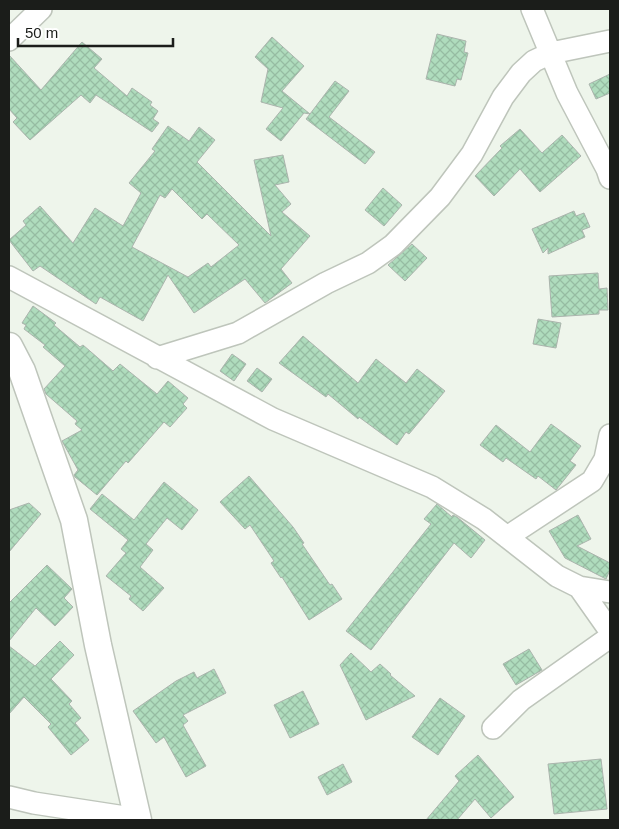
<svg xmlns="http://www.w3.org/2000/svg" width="619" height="829" viewBox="0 0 619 829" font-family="Arial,sans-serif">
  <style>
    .building { fill: url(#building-cross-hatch); stroke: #abb4ad; fill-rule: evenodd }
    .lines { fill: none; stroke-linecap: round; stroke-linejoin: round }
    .minor-casing { stroke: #bec5bb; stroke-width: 24 }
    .tertiary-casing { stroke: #bec5bb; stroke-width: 29 }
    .minor { stroke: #fff; stroke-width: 21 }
    .tertiary { stroke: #fff; stroke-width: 26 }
  </style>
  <defs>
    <pattern id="building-cross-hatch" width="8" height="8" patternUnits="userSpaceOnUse" patternTransform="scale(1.25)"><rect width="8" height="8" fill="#afdcbd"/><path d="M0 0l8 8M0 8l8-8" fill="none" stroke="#96bca2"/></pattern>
  </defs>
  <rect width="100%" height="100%" fill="#eef5eb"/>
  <path class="building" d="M437,34L466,41L464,52L468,53L461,80L457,79L455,86L426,79Z
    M272,37L304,66L282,91L310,114L335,81L349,91L329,117L375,152L365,164L306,119L310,114L304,113L281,141L266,129L283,108L261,102L268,69L255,57Z
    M82,42L102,59L94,68L127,96L132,88L152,102L150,105L158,111L153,119L159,123L152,132L96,95L90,103L81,95L30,140L13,122L17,118L9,109V55L41,90Z
    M610,74V93L596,99L589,84Z
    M168,126L189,141L199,127L215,140L197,162L271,236L254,160L283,155L289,182L275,185L291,204L282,212L310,236L281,269L292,283L265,303L245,279L194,313L168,275L143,321L100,297L96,304L40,266L33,271L9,240L26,225L23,221L40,206L73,243L95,208L123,226L141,193L129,183L155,151L152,149ZM172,189L202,219L207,214L239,245L211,267L208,263L188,277L132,247L160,195L165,198Z
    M520,129L542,153L562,135L581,156L540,192L520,169L494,196L475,176L502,148L500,146Z
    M383,188L402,205L384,226L365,210Z
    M574,211L576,216L584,213L590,227L582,230L585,237L548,254V248L543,253L532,229Z
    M412,244L427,258L405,281L388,265Z
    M598,273L599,289L607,288L608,310H599V314L552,317L549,276Z
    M33,306L56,323L54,325L80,347L83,345L113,371L120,364L157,394L168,381L188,398L183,404L187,408L170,427L164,422L128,463L126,461L97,495L75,477L74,475L78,470L62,441L82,430L75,424L77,421L46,394L44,389L65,366L43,347L45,345L24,329L26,325L22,323Z
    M538,319L561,323L556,348L533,344Z
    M303,336L358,383L376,359L406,383L417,369L445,391L409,434L406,432L397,445L359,417L358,419L328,394L326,397L279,363Z
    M232,354L246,364L234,381L220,371Z
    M257,368L272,379L262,392L247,381Z
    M551,424L581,446L570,461L576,465L556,490L538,476L536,479L506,458L503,462L480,445L496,425L530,452Z
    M249,476L293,527L304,543L302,544L330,585L332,584L342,599L309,620L282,577L281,578L271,563L274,561L250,525L245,529L220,502Z
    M164,482L198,510L182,530L167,518L146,544L153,550L140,567L164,588L143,611L129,599L131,596L106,576L126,553L121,549L128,540L90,509L102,494L134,520Z
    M29,503L41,514L9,552V510Z
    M437,504L452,517L453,515L457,517L485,540L471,558L454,543L371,650L346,631L431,524L424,519Z
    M578,515L591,539L577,546L610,563V570L606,579L565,558L549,531Z
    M47,565L72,589L64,598L73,607L55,626L36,608L9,641V603Z
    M60,641L74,655L51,679L72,701L69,704L81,718L75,723L89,740L71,755L48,727L51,724L24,697L9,714V646L35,666Z
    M529,649L542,670L516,685L503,664Z
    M351,653L371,672L380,664L391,674L390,675L415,696L366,720L340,665Z
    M214,669L226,693L183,715L188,721L183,725L206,766L186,777L164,737L156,743L133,711L176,681L194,672L197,678Z
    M303,691L319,724L290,738L274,705Z
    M440,698L465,716L438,755L412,737Z
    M478,755L514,797L491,818L475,799L457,820H426L459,781L455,776Z
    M601,759L607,809L554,814L548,764Z
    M343,764L352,782L327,795L318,777Z"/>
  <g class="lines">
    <defs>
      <path id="minor" d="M532,9L567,93L607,169L610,178
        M9,40L41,9
        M9,277L273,419L432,487L484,519L557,576L579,587L610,592
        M157,358L238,333L326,283L368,263L393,245L440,197L472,154L503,97L521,73L534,61L551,53L610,41
        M507,537L592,481L605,459L610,435
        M579,587L610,631
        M493,728L521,700L610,637
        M9,797L34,803L138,819"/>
      <path id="tertiary" d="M9,346L22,371L74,520L98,645L138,820"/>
    </defs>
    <use href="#minor" class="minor-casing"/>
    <use href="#tertiary" class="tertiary-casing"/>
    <use href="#minor" class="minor"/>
    <use href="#tertiary" class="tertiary"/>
  </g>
  <rect width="619" height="829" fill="none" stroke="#1b1d1a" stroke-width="20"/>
  <path d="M18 38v8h155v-8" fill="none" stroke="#1b1d1a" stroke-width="2.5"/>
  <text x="25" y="38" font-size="15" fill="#1b1d1a" stroke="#ffffff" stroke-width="4" paint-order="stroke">50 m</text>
</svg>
